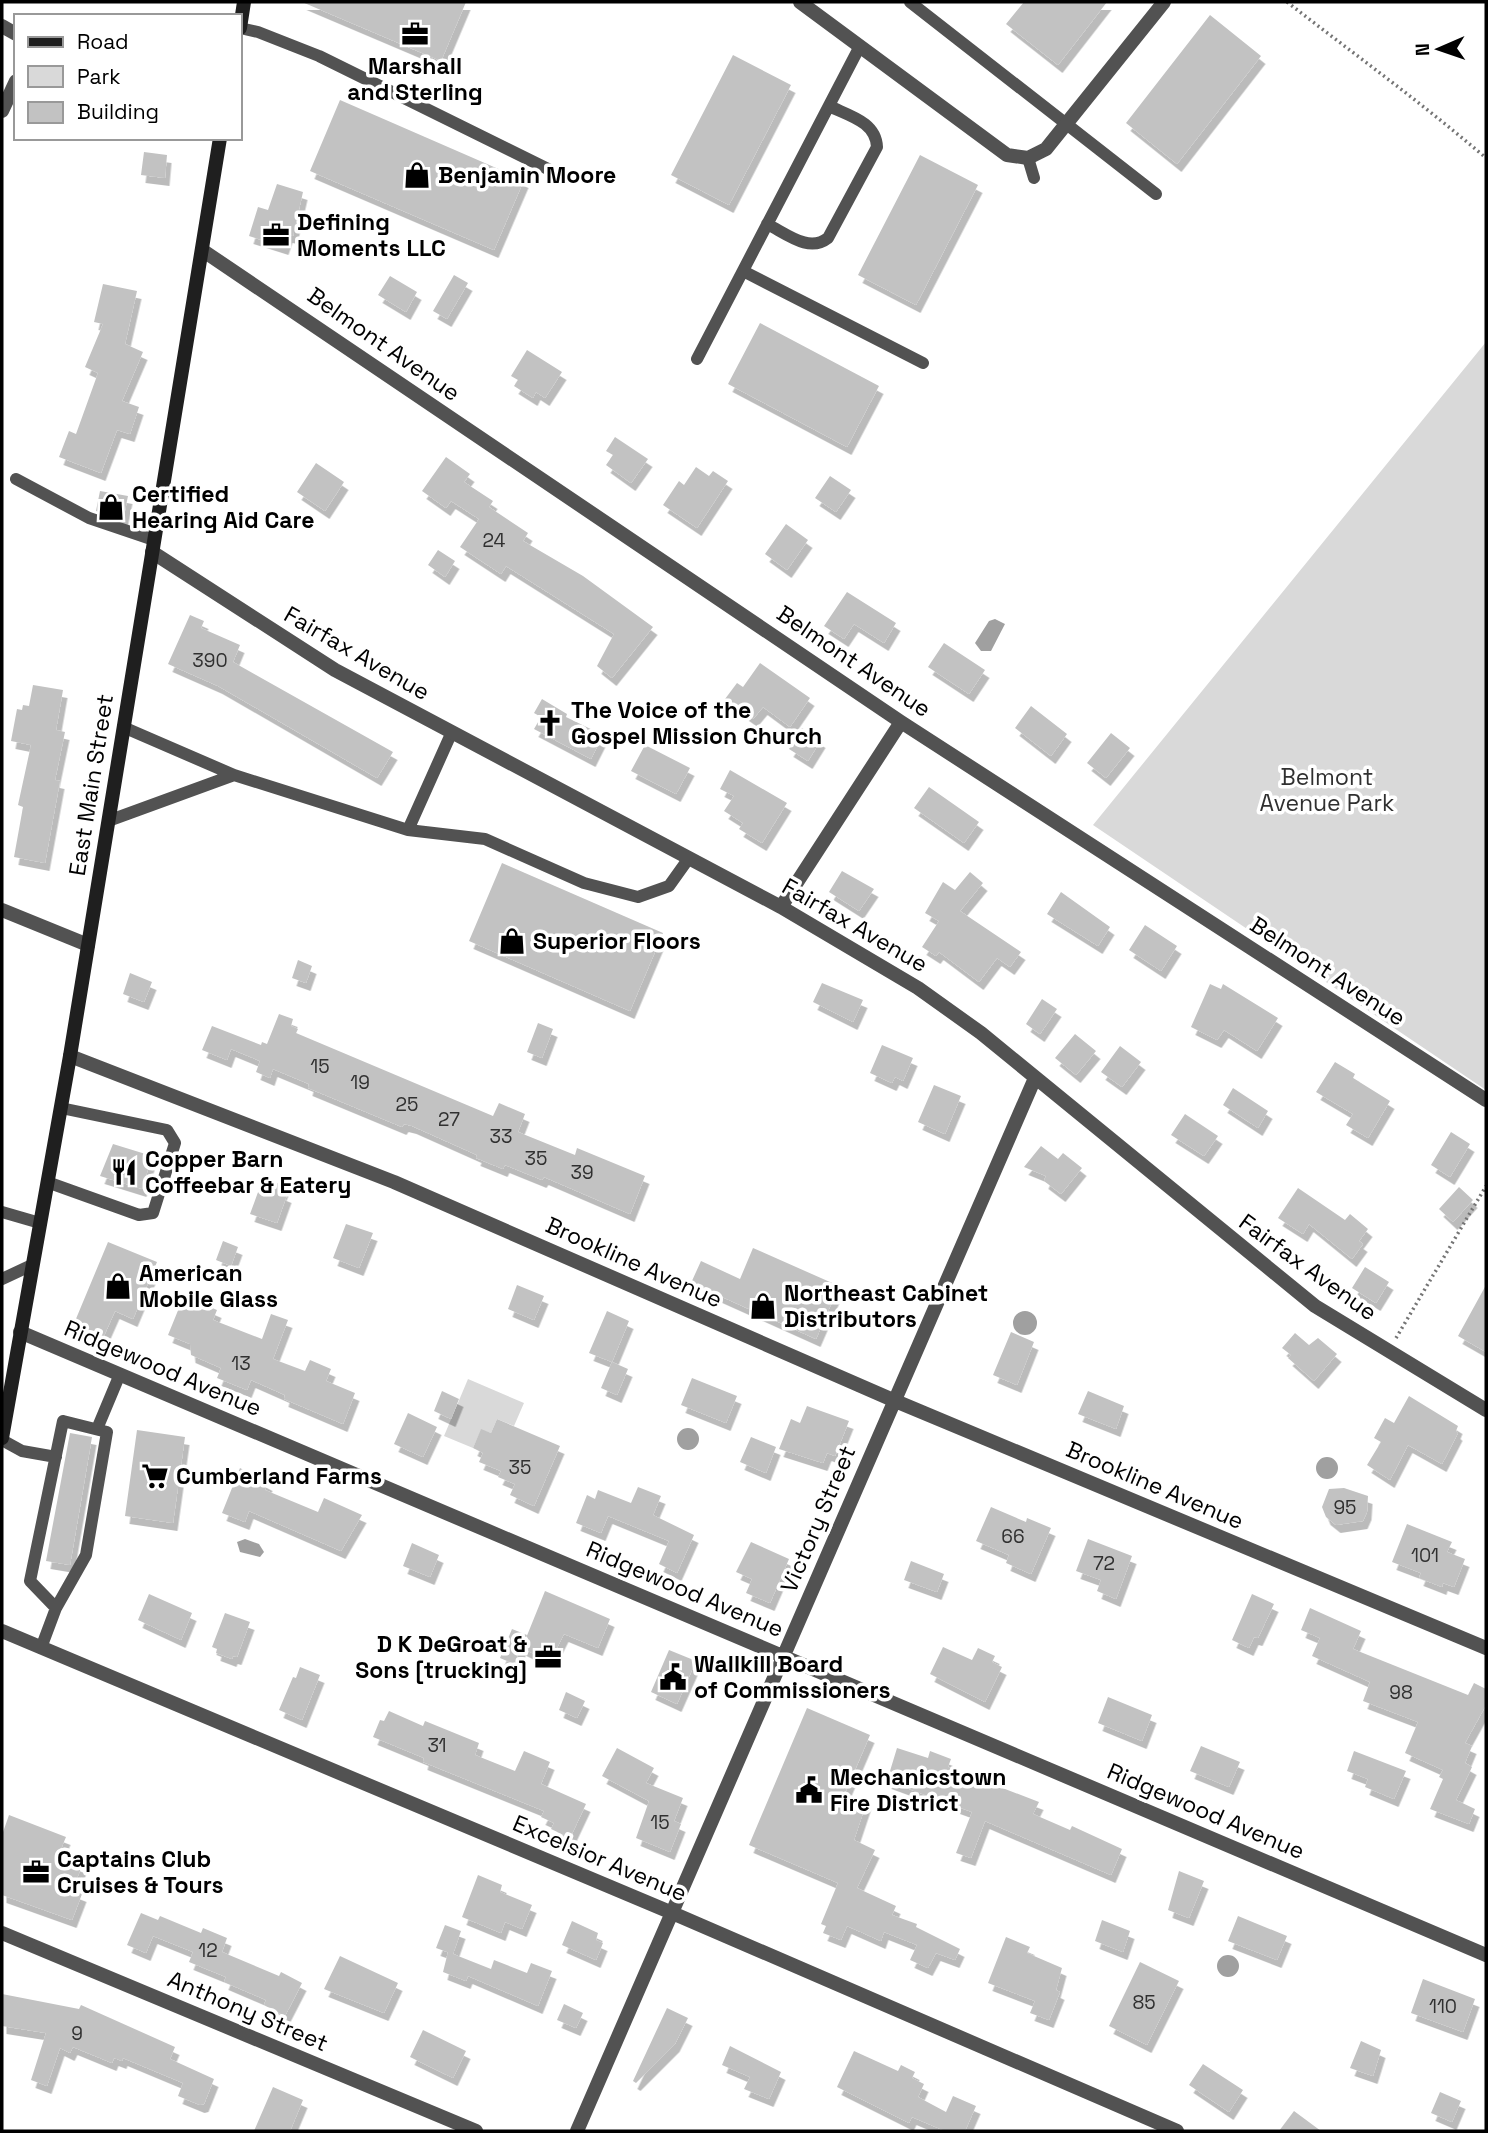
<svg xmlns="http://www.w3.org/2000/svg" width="1488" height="2133" viewBox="0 0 1488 2133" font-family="'Space Grotesk',sans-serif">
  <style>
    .green { fill: #d9d9d9 }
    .water { fill: #a0a0a0 }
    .building { fill: #c2c2c2; filter: url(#shadow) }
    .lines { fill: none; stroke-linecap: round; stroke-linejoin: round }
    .path { stroke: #747474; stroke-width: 3.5; stroke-dasharray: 2 3.5; stroke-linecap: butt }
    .service { stroke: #525252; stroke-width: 12 }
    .minor { stroke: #525252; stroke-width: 14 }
    .tertiary { stroke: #525252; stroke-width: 14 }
    .secondary { stroke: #1f1f1f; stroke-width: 14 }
    .labels { text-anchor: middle; stroke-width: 7; stroke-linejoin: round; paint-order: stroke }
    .number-label { font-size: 19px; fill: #303030 }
    .poi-label { font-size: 23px; font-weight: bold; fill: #000; stroke: #fff; text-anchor: start }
    .street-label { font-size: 23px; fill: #000; stroke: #fff }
    .park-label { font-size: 23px; fill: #303030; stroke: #fff }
  </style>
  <defs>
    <filter id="shadow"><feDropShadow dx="4.5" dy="8" stdDeviation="0" flood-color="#0004"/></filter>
  </defs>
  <rect width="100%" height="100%" fill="#fff"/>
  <path class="green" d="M1486,342V1090L1093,825Z
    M468,1379L524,1403L514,1426L497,1419L491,1433L481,1430L473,1448L444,1436Z"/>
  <path class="water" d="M995,619L1005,624L991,651H981L975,643L989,621Z
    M1013 1323a12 12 0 1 1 24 0a12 12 0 1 1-24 0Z
    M677 1439a11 11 0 1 1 22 0a11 11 0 1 1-22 0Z
    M1316 1468a11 11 0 1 1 22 0a11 11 0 1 1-22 0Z
    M245,1539L259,1544L264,1552L260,1557L240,1552L237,1542Z
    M1217 1966a11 11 0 1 1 22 0a11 11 0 1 1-22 0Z"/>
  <path class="building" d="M302,2H466L441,61Z
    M1024,2H1107L1058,65L1006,24Z
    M1210,15L1261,56L1177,164L1126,123Z
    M733,55L791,85L729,205L671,175Z
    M340,100L524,180L494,250L310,171Z
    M144,152L167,155L165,178L141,175Z
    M920,155L978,185L916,305L858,275Z
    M277,184L303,192L293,236L288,235L284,247L249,236L258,207L268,210Z
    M454,275L468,283L447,319L433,311Z
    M390,276L417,292L406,312L378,295Z
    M103,284L137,291L125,344L143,352L122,401L139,407L130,434L117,430L101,473L59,457L69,431L76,434L98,373L85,367L103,324L94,322Z
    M760,323L879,386L847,447L728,384Z
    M527,350L562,372L545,398L536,392L533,398L514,386L518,380L511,376Z
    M615,437L648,459L631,483L606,465L613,455L606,451Z
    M446,457L470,474L464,482L493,501L489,507L528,533L523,541L583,576L653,627L612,678L597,666L614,634L506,566L501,574L460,547L479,519L451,501L446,508L422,491Z
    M316,463L344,482L325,511L297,492Z
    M696,467L709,476L713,471L728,481L697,528L663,505L679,481L684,485Z
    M830,476L851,490L836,512L815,498Z
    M100,491L128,496L123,520L96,511Z
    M786,524L808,540L787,570L765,554Z
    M438,550L455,561L445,577L428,565Z
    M847,592L896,623L884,643L854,624L844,639L824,626Z
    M190,615L204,621L201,628L240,645L233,662L393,752L377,778L218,686L168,664Z
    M944,643L985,670L969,694L928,667Z
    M760,663L810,698L790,727L763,707L753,719L725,699L737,683L743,687Z
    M33,685L63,690L56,730L65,732L55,780L60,781L45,863L14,857L23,807L18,805L31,745L11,741L17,709L22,710L23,705L29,706Z
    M542,699L567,714L566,717L603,735L591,759L534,729L541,717L534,713Z
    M1031,706L1067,734L1051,756L1015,728Z
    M802,728L821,740L808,761L789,749Z
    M1111,733L1130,748L1106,778L1087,763Z
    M645,745L690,768L676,794L631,771Z
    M730,770L787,803L762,843L739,829L743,823L724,811L734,796L720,789Z
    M929,787L979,822L964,843L914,808Z
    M502,863L663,933L630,1011L469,941Z
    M842,871L874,889L859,911L829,892Z
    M970,872L983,883L960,911L1021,952L1010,967L997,958L979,982L939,952L936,956L922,947L939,921L925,913L943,882L955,890Z
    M1061,892L1110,927L1098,946L1047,914Z
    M1145,925L1177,946L1161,971L1129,950Z
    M298,960L312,966L306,983L292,978Z
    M130,973L152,982L144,1002L123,994Z
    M822,983L863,1000L853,1022L813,1002Z
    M1210,984L1221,989L1223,984L1278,1018L1257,1051L1224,1030L1217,1040L1191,1027Z
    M1042,999L1057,1009L1040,1034L1026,1024Z
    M279,1014L293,1019L291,1026L298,1029L296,1033L493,1116L499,1103L525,1114L518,1132L575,1155L577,1148L645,1176L630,1214L544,1177L542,1180L505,1165L503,1169L476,1158L477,1155L412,1126L404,1124L402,1127L308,1088L309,1084L273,1069L270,1078L256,1072L260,1061L231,1049L227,1060L202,1050L212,1026L261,1045L262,1042L267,1044Z
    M538,1023L553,1029L542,1058L527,1052Z
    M1075,1034L1096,1051L1076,1075L1055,1058Z
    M882,1045L913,1058L903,1081L895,1077L892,1083L870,1073Z
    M1120,1046L1141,1062L1122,1087L1101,1072Z
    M1335,1062L1355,1074L1353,1078L1390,1101L1368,1138L1346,1125L1353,1114L1316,1092Z
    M934,1085L961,1096L945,1134L918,1122Z
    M1233,1088L1268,1111L1258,1128L1223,1105Z
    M1185,1114L1218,1136L1204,1156L1171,1135Z
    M1451,1132L1470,1144L1450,1177L1431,1165Z
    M113,1144L152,1156L142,1189L100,1176Z
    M1041,1146L1058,1159L1063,1153L1082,1168L1061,1194L1044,1181L1046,1176L1024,1167Z
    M269,1180L285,1186L282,1193L287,1195L277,1223L250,1214L261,1184L267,1187Z
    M1459,1187L1473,1200L1453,1222L1439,1209Z
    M1298,1188L1345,1220L1350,1214L1368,1229L1359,1241L1363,1244L1352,1259L1309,1224L1303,1234L1278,1218Z
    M346,1224L373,1233L359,1268L333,1258Z
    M223,1241L238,1247L231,1266L216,1260Z
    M108,1242L157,1262L133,1319L115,1311L103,1338L73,1326Z
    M753,1248L839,1286L816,1339L691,1283L701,1261L740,1279Z
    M1365,1267L1389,1282L1376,1303L1352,1288Z
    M517,1285L544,1296L534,1320L508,1309Z
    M1486,1285V1352L1458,1336Z
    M189,1298L217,1310L213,1320L262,1339L271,1314L288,1320L273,1359L305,1371L310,1360L331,1369L326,1381L355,1393L343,1424L284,1399L285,1395L251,1380L247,1390L217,1378L221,1368L191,1355L190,1344L168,1335L179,1308L184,1310Z
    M607,1311L629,1321L612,1362L589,1353Z
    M1011,1332L1034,1342L1017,1385L993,1375Z
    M1295,1333L1309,1345L1318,1338L1337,1354L1314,1381L1288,1358L1291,1355L1282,1348Z
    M612,1362L628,1369L617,1395L601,1388Z
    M692,1378L737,1396L726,1423L681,1405Z
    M442,1391L459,1399L451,1419L434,1411Z
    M1088,1391L1124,1406L1116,1429L1078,1414Z
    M1409,1396L1458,1426L1456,1431L1458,1433L1442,1464L1408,1445L1390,1480L1367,1465L1381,1442L1374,1438L1385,1418L1394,1423Z
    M807,1406L849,1421L835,1456L827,1453L823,1463L779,1449L791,1419L800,1423Z
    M408,1413L437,1427L423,1457L394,1444Z
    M497,1419L560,1446L534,1506L510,1495L515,1484L498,1477L501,1471L479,1462L483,1453L473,1448L481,1429L491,1433Z
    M137,1430L185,1437L173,1523L125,1516Z
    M70,1433L92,1437L70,1565L46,1561Z
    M751,1437L776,1447L766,1473L740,1462Z
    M240,1468L268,1483L265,1490L318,1512L324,1498L362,1515L341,1551L249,1511L245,1522L222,1513Z
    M638,1487L661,1496L653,1515L694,1535L677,1573L659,1564L669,1541L608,1516L601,1533L576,1523L587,1495L595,1499L598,1490L631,1503Z
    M1344,1488L1368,1496L1367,1512L1363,1521L1336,1525L1326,1517L1322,1507L1329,1489Z
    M991,1507L1026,1522L1027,1518L1051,1528L1031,1574L1006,1563L1009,1555L976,1541Z
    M1407,1524L1452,1542L1447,1552L1465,1559L1454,1587L1443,1583L1442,1587L1419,1578L1421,1573L1392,1562Z
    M1088,1539L1132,1556L1116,1599L1097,1591L1101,1580L1076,1571Z
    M751,1542L789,1559L770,1603L746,1593L752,1579L736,1572Z
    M412,1543L439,1555L430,1577L403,1566Z
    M911,1561L944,1574L937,1592L904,1580Z
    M545,1591L610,1619L598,1648L564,1634L550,1662L522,1648Z
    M149,1594L192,1613L181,1640L138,1620Z
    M1252,1594L1274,1604L1258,1638L1254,1637L1249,1648L1232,1640Z
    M1310,1608L1361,1631L1353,1649L1468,1695L1474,1683L1486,1689V1705L1465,1743L1472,1746L1465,1763L1472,1767L1456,1800L1475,1809L1469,1824L1430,1809L1443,1779L1439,1777L1443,1770L1405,1753L1418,1722L1363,1701L1370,1682L1312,1656L1320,1638L1301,1630Z
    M225,1613L250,1622L237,1657L233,1656L232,1659L216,1653L217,1649L212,1647Z
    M512,1629L527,1635L514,1664L500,1658Z
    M943,1647L972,1660L978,1648L995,1656L992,1662L1002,1667L985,1702L930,1674Z
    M669,1650L696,1661L677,1704L651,1692Z
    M300,1667L320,1675L302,1720L279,1710L293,1677L296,1678Z
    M566,1692L585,1701L577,1718L559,1710Z
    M1108,1697L1152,1715L1142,1741L1098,1723Z
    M807,1708L870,1735L845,1793L867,1801L854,1840L875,1850L857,1888L896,1906L892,1915L917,1924L916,1927L960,1949L955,1960L936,1953L928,1968L910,1960L917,1945L884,1932L881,1941L847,1926L841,1940L823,1933L826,1926L821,1924L838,1883L749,1845Z
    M389,1711L423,1726L425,1721L479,1743L475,1755L515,1771L524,1751L550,1762L541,1784L586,1804L570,1838L551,1829L554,1823L541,1817L544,1811L423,1762L424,1758L373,1737L380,1720L384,1721Z
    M1201,1746L1240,1762L1229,1787L1190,1771Z
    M617,1748L654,1768L646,1783L683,1798L674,1821L681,1824L670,1852L636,1838L649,1801L602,1776Z
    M897,1748L928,1758L930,1751L951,1759L948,1767L1039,1802L1033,1814L1070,1830L1072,1826L1122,1849L1111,1875L985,1821L971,1858L956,1853L972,1812L887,1781Z
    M1354,1751L1406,1771L1394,1799L1365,1787L1368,1779L1347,1771Z
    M9,1815L66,1837L58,1856L82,1866L72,1890L82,1894L72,1920L2,1895V1835Z
    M1179,1871L1204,1881L1189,1918L1168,1910Z
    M478,1875L502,1885L500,1892L532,1905L522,1929L505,1922L501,1933L462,1917Z
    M141,1913L158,1920L160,1916L201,1933L203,1928L227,1938L222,1952L279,1976L281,1972L302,1983L285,2016L264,2005L266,2000L224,1982L226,1977L189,1962L193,1952L153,1936L146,1953L127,1945Z
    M1238,1916L1287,1936L1277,1960L1228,1941Z
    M1102,1920L1130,1931L1123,1952L1095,1941Z
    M572,1921L598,1933L596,1940L603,1943L596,1960L562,1945Z
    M445,1925L461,1931L453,1954L436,1948Z
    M1006,1937L1030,1947L1027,1953L1062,1968L1056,1990L1060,1992L1049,2020L1030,2013L1035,2001L988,1983Z
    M448,1952L491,1969L494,1960L527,1973L531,1963L552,1971L538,2006L468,1976L466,1981L443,1972Z
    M340,1956L398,1983L384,2013L324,1989Z
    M1140,1962L1179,1981L1147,2045L1109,2026Z
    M1423,1979L1475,1999L1463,2032L1411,2013Z
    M2,1994L79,2009L81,2005L175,2047L170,2059L214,2079L204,2104L200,2105L178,2096L183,2083L123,2058L122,2061L114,2058L112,2063L73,2047L70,2053L60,2048L47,2086L31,2080L46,2033L2,2026Z
    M564,2004L583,2013L576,2028L557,2020Z
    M667,2008L688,2018L675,2044L636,2083L633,2081Z
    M423,2030L466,2051L453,2078L410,2057Z
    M1361,2041L1381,2050L1373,2076L1350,2068Z
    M730,2046L781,2072L769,2099L744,2089L750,2077L722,2065Z
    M854,2051L898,2071L901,2065L915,2072L912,2078L924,2084L918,2097L946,2112L953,2096L976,2106L965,2131H945L912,2117L909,2123L837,2087Z
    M1203,2064L1243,2090L1229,2112L1189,2085Z
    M273,2087L303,2100L290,2131H254Z
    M1440,2092L1461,2101L1452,2122L1431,2113Z
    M1294,2111L1321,2131H1279Z"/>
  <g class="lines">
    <path class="path" d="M1287,2C1354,54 1422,103 1486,158
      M1396,1338L1486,1186"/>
    <path class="service" d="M910,2L1156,194
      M240,28L258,32L319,56L556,173
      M1028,158L1034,178
      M767,224C787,234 809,253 828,238L877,147C876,122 850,116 829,106
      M743,271L923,363
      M697,359L860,46
      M16,479L89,518L154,540
      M123,727L234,775
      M108,821L234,775L408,830L451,734
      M408,830L485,839L584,883L638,897L669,886L689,858
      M47,1182L139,1215L153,1213L175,1143L167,1130L61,1108
      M2,1212L40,1223
      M2,1279L32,1265
      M97,1429L120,1374
      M2,1440L22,1451L56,1457
      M41,1648L56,1608L30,1581L63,1421L107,1432L86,1555L56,1608"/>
    <path class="minor" d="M800,2L1007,155L1028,158L1046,149L1164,2
      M2,111L16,81
      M202,250L901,722L1486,1100
      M152,552L335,670L781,907L918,988L981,1033L1315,1306L1486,1410
      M781,907L901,722
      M2,910L88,945
      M70,1056L394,1182L893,1400L1486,1648
      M20,1332L1486,1955
      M2,1631L670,1912L1177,2131
      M2,1933L476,2131
      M577,2131L1035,1078"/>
    <path class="tertiary" d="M2,26L16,34"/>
    <path class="secondary" d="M240,28L244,2
      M2,1438L70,1056L220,138"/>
  </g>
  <defs>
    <symbol id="office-bare" viewBox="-9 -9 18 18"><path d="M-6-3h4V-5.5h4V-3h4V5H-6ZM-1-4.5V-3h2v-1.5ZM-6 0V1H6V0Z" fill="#000" stroke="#fff" stroke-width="2.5" paint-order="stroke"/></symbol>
    <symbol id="shop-bare" viewBox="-9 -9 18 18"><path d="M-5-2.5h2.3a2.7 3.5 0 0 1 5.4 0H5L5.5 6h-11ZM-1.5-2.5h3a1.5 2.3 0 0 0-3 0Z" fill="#000" stroke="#fff" stroke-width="2.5" paint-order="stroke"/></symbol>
    <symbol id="church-bare" viewBox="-9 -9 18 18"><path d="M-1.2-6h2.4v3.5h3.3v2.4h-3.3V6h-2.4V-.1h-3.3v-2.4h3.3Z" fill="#000" stroke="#fff" stroke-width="2.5" paint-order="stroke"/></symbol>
    <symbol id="restaurant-bare" viewBox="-9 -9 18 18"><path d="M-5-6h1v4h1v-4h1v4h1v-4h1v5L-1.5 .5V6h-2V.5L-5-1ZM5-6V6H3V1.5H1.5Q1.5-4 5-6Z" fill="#000" stroke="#fff" stroke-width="2.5" paint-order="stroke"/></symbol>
    <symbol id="supermarket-bare" viewBox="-9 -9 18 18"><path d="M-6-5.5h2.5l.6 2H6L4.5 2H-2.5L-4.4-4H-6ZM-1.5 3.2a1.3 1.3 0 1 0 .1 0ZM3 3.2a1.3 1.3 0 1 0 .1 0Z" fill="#000" stroke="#fff" stroke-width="2.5" paint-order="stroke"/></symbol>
    <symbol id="civic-bare" viewBox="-9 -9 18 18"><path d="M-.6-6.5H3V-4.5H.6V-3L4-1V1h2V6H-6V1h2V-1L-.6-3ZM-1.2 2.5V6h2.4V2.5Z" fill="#000" stroke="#fff" stroke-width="2.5" paint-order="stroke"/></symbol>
  </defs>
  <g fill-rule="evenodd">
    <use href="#office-bare" x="396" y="15" width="38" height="38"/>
    <use href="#shop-bare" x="398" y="156" width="38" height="38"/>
    <use href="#office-bare" x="257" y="216" width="38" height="38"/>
    <use href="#shop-bare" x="92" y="488" width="38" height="38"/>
    <use href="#church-bare" x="531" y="704" width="38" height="38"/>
    <use href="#shop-bare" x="493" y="922" width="38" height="38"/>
    <use href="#restaurant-bare" x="105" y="1153" width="38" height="38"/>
    <use href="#shop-bare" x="99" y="1267" width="38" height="38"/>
    <use href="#shop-bare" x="744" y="1287" width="38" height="38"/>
    <use href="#supermarket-bare" x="136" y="1457" width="38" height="38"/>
    <use href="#office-bare" x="529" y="1638" width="38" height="38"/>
    <use href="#civic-bare" x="654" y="1658" width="38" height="38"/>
    <use href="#civic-bare" x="790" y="1771" width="38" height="38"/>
    <use href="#office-bare" x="17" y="1853" width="38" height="38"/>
  </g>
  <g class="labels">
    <g class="number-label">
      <text x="494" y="547">24</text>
      <text x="210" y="667">390</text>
      <text x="320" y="1073">15</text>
      <text x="360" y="1089">19</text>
      <text x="407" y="1111">25</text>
      <text x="449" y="1126">27</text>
      <text x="501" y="1143">33</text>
      <text x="536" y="1165">35</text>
      <text x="582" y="1179">39</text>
      <text x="241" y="1370">13</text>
      <text x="520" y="1474">35</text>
      <text x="1345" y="1514">95</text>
      <text x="1013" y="1543">66</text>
      <text x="1425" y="1562">101</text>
      <text x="1104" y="1570">72</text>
      <text x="1401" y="1699">98</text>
      <text x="437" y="1752">31</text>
      <text x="660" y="1829">15</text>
      <text x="208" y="1957">12</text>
      <text x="1144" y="2009">85</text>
      <text x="1443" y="2013">110</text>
      <text x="77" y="2040">9</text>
    </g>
    <g class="poi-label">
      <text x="415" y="74" text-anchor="middle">Marshall<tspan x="415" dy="26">and Sterling</tspan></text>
      <text x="438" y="183">Benjamin Moore</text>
      <text x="297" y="230">Defining<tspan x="297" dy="26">Moments LLC</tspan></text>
      <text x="132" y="502">Certified<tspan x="132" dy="26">Hearing Aid Care</tspan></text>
      <text x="571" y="718">The Voice of the<tspan x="571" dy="26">Gospel Mission Church</tspan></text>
      <text x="533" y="949">Superior Floors</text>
      <text x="145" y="1167">Copper Barn<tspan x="145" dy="26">Coffeebar &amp; Eatery</tspan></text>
      <text x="139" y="1281">American<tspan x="139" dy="26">Mobile Glass</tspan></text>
      <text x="784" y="1301">Northeast Cabinet<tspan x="784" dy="26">Distributors</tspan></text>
      <text x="176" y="1484">Cumberland Farms</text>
      <text x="527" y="1652" text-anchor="end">D K DeGroat &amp;<tspan x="527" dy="26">Sons [trucking]</tspan></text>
      <text x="694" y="1672">Wallkill Board<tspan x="694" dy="26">of Commissioners</tspan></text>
      <text x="830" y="1785">Mechanicstown<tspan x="830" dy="26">Fire District</tspan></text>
      <text x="57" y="1867">Captains Club<tspan x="57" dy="26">Cruises &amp; Tours</tspan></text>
    </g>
    <g class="street-label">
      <text transform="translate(384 344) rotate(35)" y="8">Belmont Avenue</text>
      <text transform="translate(357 653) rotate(30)" y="8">Fairfax Avenue</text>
      <text transform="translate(854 661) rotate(34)" y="8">Belmont Avenue</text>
      <text transform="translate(91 785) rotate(-81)" y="8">East Main Street</text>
      <text transform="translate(855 925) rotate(30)" y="8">Fairfax Avenue</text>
      <text transform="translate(1328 971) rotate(33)" y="8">Belmont Avenue</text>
      <text transform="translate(634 1262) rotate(24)" y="8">Brookline Avenue</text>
      <text transform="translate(1308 1267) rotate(36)" y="8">Fairfax Avenue</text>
      <text transform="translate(163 1368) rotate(23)" y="8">Ridgewood Avenue</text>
      <text transform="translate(1155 1485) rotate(23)" y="8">Brookline Avenue</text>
      <text transform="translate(818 1519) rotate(-67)" y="8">Victory Street</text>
      <text transform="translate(685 1589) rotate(23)" y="8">Ridgewood Avenue</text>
      <text transform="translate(1206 1811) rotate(23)" y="8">Ridgewood Avenue</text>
      <text transform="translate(600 1858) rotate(23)" y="8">Excelsior Avenue</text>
      <text transform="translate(248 2011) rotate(23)" y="8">Anthony Street</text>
    </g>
    <g class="park-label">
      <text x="1327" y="785">Belmont<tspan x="1327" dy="26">Avenue Park</tspan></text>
    </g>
  </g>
  <rect width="1488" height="2133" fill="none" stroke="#000000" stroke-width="7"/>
  <rect x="14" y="14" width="228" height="126" fill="#ffffff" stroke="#999999" stroke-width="2"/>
  <rect x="28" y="37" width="35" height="10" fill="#1f1f1f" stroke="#999999" stroke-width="2"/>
  <text x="77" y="49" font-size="21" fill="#000000">Road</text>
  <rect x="28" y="66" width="35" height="21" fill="#d9d9d9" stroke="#999999" stroke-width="2"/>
  <text x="77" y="84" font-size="21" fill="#000000">Park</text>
  <rect x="28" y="102" width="35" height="21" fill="#c2c2c2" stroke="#999999" stroke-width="2"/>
  <text x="77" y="119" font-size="21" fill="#000000">Building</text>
  <g transform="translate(1439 49) rotate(268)" stroke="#ffffff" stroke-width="5" paint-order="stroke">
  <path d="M0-5L12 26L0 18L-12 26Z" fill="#000000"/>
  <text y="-10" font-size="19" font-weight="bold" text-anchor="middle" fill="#000000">N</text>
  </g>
</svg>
